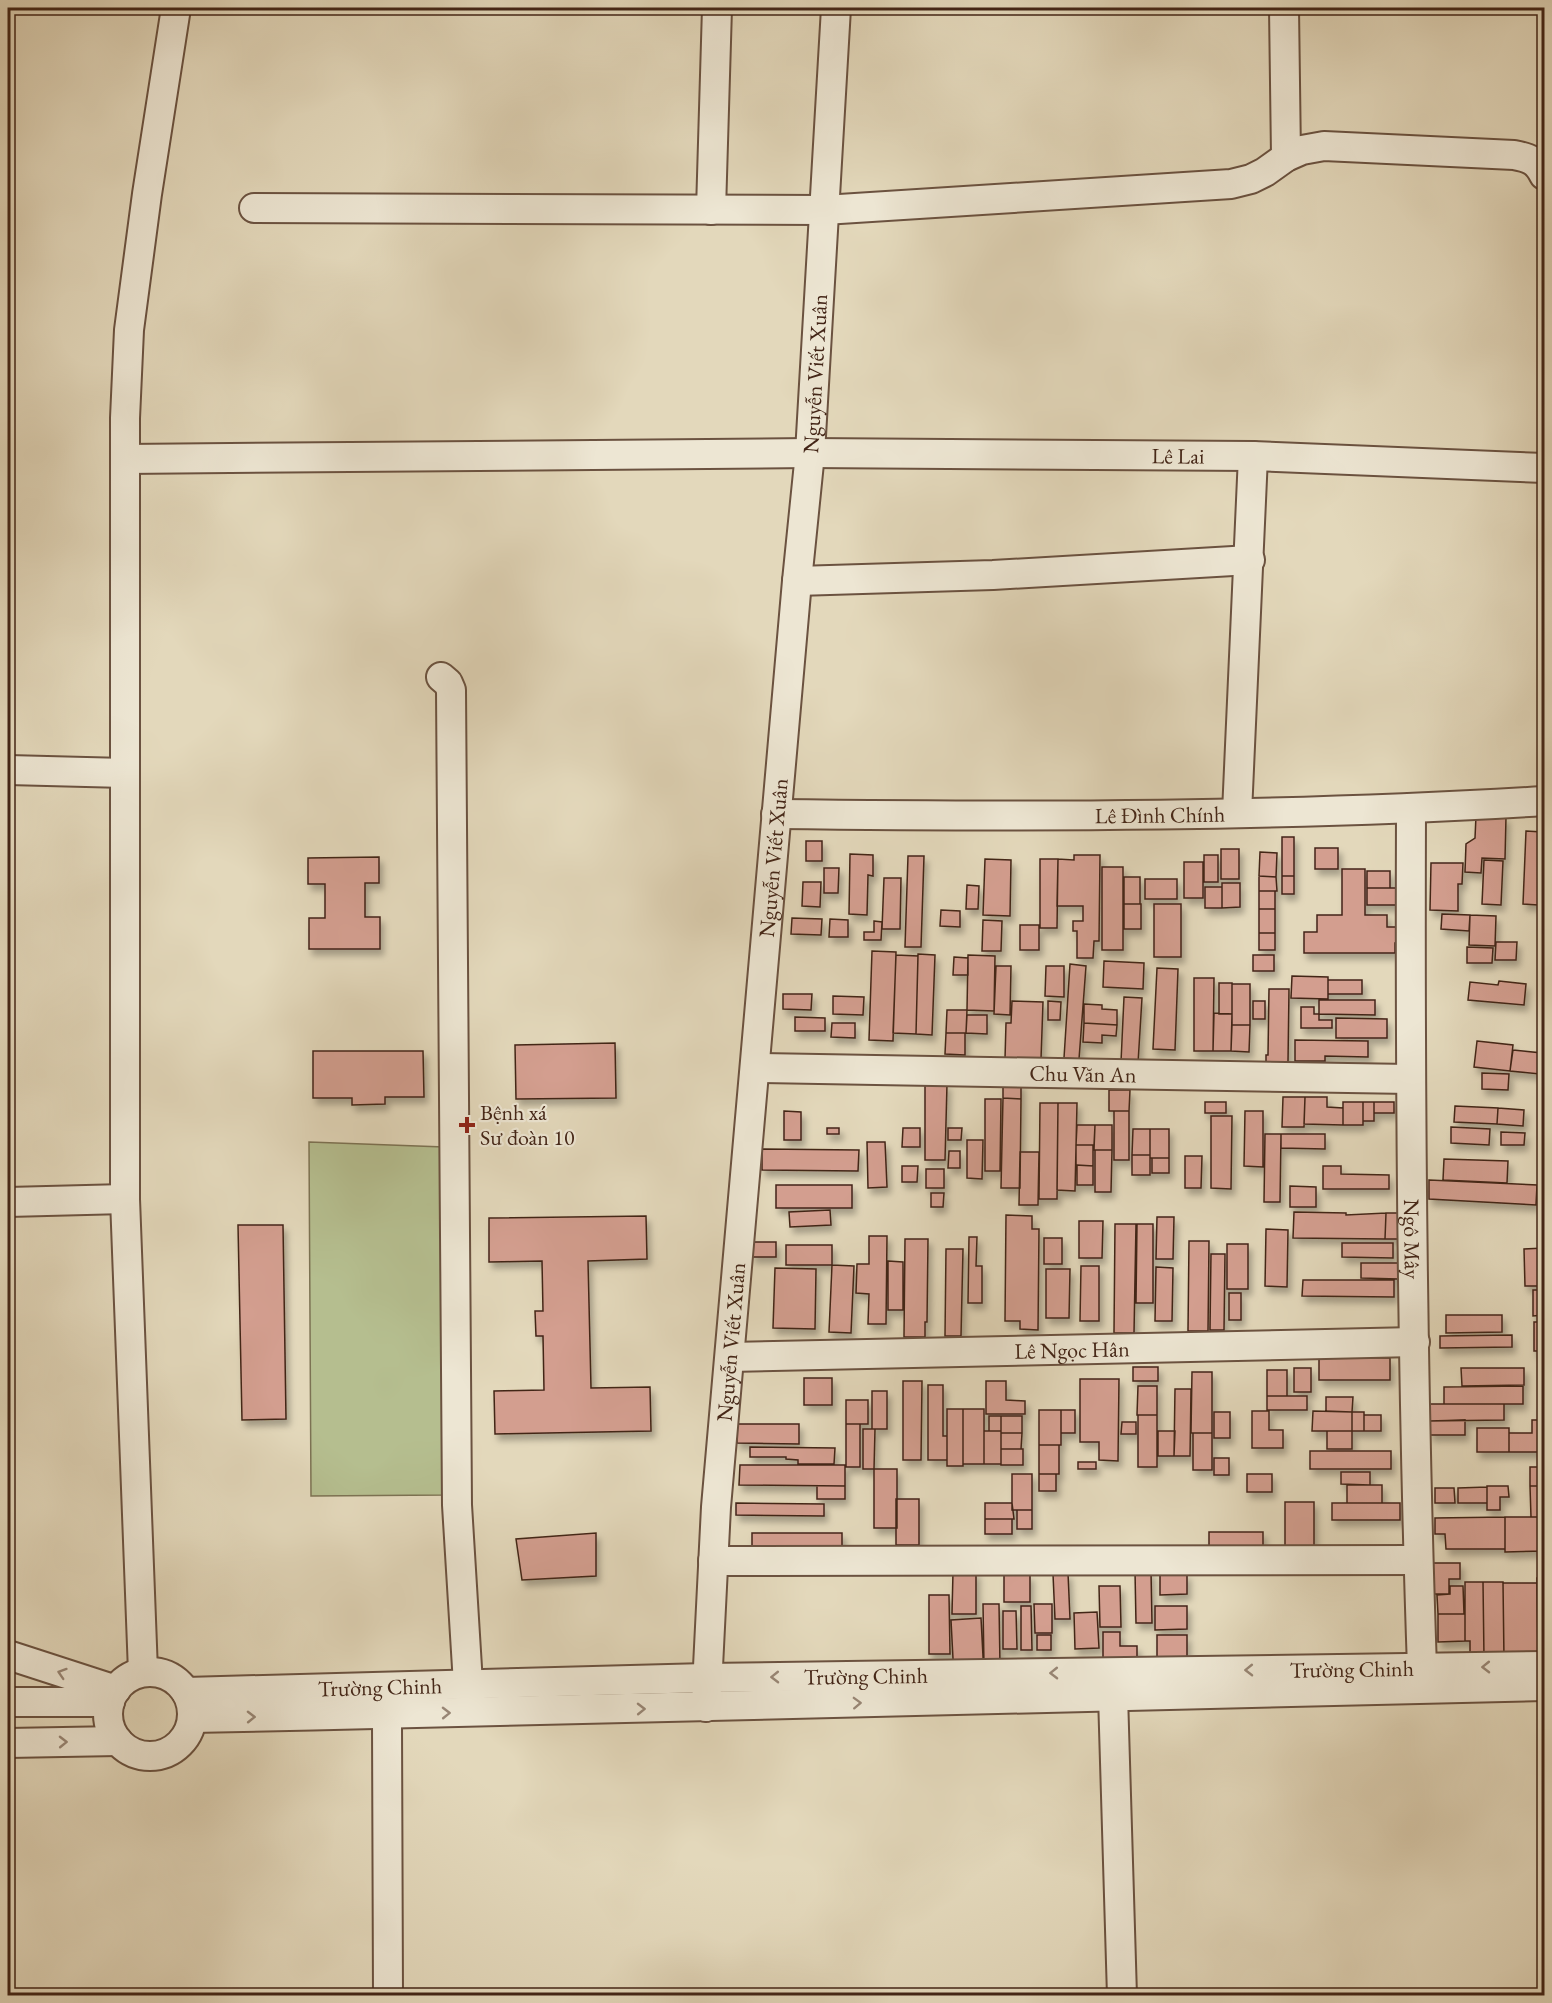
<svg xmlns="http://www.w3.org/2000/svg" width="1552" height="2003" viewBox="0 0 1552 2003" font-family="'EB Garamond',serif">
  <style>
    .green { fill: #b5be8f; stroke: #7c7253; stroke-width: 1.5 }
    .building { fill: #d39e8f; stroke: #432517; stroke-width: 1.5; filter: url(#shadow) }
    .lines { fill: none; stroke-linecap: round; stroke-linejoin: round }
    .minor-casing { stroke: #6b5240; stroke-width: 32 }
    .minor { stroke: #ede6d3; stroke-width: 28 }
    .oneway { stroke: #988675 }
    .poi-dot { fill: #8f2418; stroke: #ede6d3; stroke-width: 2 }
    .labels { text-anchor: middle; stroke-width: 4.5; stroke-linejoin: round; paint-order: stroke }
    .street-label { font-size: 22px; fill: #432517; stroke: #ede6d3 }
    .poi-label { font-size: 22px; fill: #432517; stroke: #ede6d3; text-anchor: start }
  </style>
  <defs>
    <filter id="shadow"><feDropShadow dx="3.5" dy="6" stdDeviation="3" flood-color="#0004"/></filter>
  </defs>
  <rect width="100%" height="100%" fill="#e3d8bb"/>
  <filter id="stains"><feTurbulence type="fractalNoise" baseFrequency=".00333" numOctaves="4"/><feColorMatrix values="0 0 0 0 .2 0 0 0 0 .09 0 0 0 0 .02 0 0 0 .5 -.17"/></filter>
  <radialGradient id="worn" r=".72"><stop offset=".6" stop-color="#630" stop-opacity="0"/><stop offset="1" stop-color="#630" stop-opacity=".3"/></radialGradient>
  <path class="green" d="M309,1142L444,1147L445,1495L311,1496Z"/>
  <path class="building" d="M1476,816L1506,817L1505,859L1482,858L1481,873L1465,872L1466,844L1475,838Z
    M1526,831L1542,832L1538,905L1523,904Z
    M1282,837H1294V876H1282Z
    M806,841H822V861H806Z
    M1315,848H1338V869H1315Z
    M1221,849H1239V879H1221Z
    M1260,852L1277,853L1276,877L1259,876Z
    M850,854L873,855V876L868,875L867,915L849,914Z
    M1074,855H1100L1099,941H1094L1093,958H1077V931H1073V921H1083V906H1057L1058,859L1074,860Z
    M1204,855H1218V882H1204Z
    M908,856H924L921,947H905Z
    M379,857V883H365V917H380V949H309V918H325V884H308V858Z
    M985,859L1011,860L1010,916L983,915Z
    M1040,859H1058L1057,928H1040Z
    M1484,860L1503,861L1501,905L1482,904Z
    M1184,862H1203V898H1184Z
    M1431,863H1463L1462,884H1458V911L1430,910Z
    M1102,867H1123V950H1102Z
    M824,868H839L838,893H824Z
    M1342,869H1365V915H1387V927H1401V943H1395V953H1304V932H1317V915H1342Z
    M1367,871H1390V888H1367Z
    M1259,876L1276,877L1277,891H1259Z
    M1282,876H1294V894H1282Z
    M1124,877H1140V904H1124Z
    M884,878H901L900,929H882Z
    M1145,879H1177V899H1145Z
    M803,882H821L820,907L802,906Z
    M1222,883H1240V907L1222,908Z
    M967,885L979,886L978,909H966Z
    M1205,887H1222V908H1205Z
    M1367,888H1398V905H1367Z
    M1259,891H1275V909H1259Z
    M1124,904H1141V929H1124Z
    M1154,904H1181V957H1154Z
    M1259,909H1275V933H1259Z
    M941,910L960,911V927L940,926Z
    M1442,914L1470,915L1469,931L1441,929Z
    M1470,915L1496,916L1495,946L1469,945Z
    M792,918L822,919L821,935L791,934Z
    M830,919L848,920V937H829Z
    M983,920L1002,921L1001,951H982Z
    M874,921L882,922L881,940H864V932H874Z
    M1020,925H1039V950H1020Z
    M1259,933H1275V950H1259Z
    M1496,942H1517L1516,960H1495Z
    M1467,947L1493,948L1492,963H1467Z
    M872,951L896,952L893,1041L869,1040Z
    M918,954L935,955L932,1035L916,1034Z
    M896,955L918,956L916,1034L893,1033Z
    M968,955L995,956L994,1011L967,1010Z
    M1253,955H1274V971H1253Z
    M954,957L968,958V975H953Z
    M1104,961L1144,963L1143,989L1103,987Z
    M1070,964L1086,966L1079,1059L1064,1058Z
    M996,966H1011L1010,1015L994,1014Z
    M1046,966H1064V997L1045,996Z
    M1157,968L1178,969L1175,1050L1153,1049Z
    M1292,976L1328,977V999L1291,998Z
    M1194,978H1214L1213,1051H1194Z
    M1328,980H1362V994H1328Z
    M1499,981L1526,984L1524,1005L1468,1000L1470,982L1498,985Z
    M1219,983H1232V1014H1219Z
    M1232,984H1250V1025H1232Z
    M1269,989H1289L1288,1062H1266V1055H1268Z
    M783,994H812L811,1010L783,1009Z
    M833,996L864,997L863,1015L833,1014Z
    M1124,997L1142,998L1138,1063L1121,1062Z
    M1319,1000H1375V1015L1319,1014Z
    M1012,1001L1043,1002L1041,1059H1005L1006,1023H1011Z
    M1048,1001L1061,1002L1060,1020H1048Z
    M1253,1001H1265V1019H1253Z
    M1084,1004L1102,1005V1009L1117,1010V1025L1084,1023Z
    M1301,1007H1314V1014H1319V1020H1332V1028H1301Z
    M947,1010H967L966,1033H946Z
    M1214,1013L1232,1014L1231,1051H1213Z
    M967,1015H987V1034L966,1033Z
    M795,1017L825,1018V1031H795Z
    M1336,1018L1387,1019V1038H1336Z
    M832,1023H855V1038L831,1037Z
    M1084,1023L1117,1025L1116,1036L1102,1035V1043L1083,1042Z
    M1232,1025H1250L1249,1052L1231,1051Z
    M946,1033H965V1055L945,1054Z
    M1295,1040L1368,1041V1057L1325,1056V1061H1295Z
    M1477,1041L1513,1045L1510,1071L1474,1067Z
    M615,1043L616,1098L516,1099L515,1045Z
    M1513,1050L1542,1053L1540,1074L1510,1071Z
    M313,1051H423L424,1097H385V1104L352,1105V1098H313Z
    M1542,1053H1544V1078L1539,1077Z
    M1482,1073L1509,1074L1508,1090L1482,1089Z
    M1003,1083H1021V1099L1003,1098Z
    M925,1084H947L945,1160H925Z
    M1109,1090H1130L1129,1111H1109Z
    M1283,1097H1305L1304,1127H1282Z
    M1305,1097H1327V1107L1343,1108V1125L1304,1124Z
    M1003,1098L1021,1099L1020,1188H1001Z
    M985,1099H1001L1000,1171H985Z
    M1205,1102H1226V1113H1205Z
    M1343,1102H1363V1125H1343Z
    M1363,1102H1374V1121H1363Z
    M1374,1102H1394V1113H1374Z
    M1040,1103H1058L1057,1199H1039Z
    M1058,1103H1077L1075,1191L1057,1190Z
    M1455,1106L1498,1108L1497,1124L1454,1122Z
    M1498,1108L1524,1110L1523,1126L1497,1124Z
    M784,1111L801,1112V1140H784Z
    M1114,1111H1129V1160H1114Z
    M1245,1111H1263V1167L1244,1166Z
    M1211,1116H1232L1231,1189L1211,1188Z
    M1077,1125H1095L1094,1145H1076Z
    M1095,1125H1112V1150H1094Z
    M1451,1127L1490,1129L1489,1145L1451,1143Z
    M827,1128H839V1134H827Z
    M903,1128H920V1147H902Z
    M948,1128H962L961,1140H948Z
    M1133,1129H1150V1155H1132Z
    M1150,1129H1169V1158H1150Z
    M1501,1132L1525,1133L1524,1145H1501Z
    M1265,1134H1281L1280,1202H1264Z
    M1281,1134H1325V1149L1281,1148Z
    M967,1140H983L982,1179L967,1178Z
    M867,1142H885L887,1187L868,1188Z
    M1076,1145H1093V1166L1076,1165Z
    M762,1149L859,1150L858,1171L762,1170Z
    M1095,1150H1112L1111,1192H1095Z
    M949,1151H960V1168H948Z
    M1020,1152H1039L1038,1205H1019Z
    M1132,1155H1150V1175H1132Z
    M1185,1156H1202L1201,1188H1185Z
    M1152,1158H1169V1173H1152Z
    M1444,1159L1508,1161L1507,1183L1443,1180Z
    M1077,1165L1093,1166V1185H1077Z
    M902,1166H918L917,1182H902Z
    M1323,1166H1341V1174L1389,1175V1189H1323Z
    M926,1169H944V1188H926Z
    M1429,1180L1537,1185L1536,1205L1429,1199Z
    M776,1185H852V1208H776Z
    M1290,1186L1316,1187V1207H1290Z
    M931,1193H944L943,1207H931Z
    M830,1210L831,1225L790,1227L789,1212Z
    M1294,1212L1346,1213V1215L1386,1213L1385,1239L1293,1238Z
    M1386,1213H1402V1239H1385Z
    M1006,1215L1032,1216V1229H1039L1038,1330L1020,1329V1321H1005Z
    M646,1216L647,1259L588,1261L591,1388L650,1387L651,1431L495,1434L494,1391L544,1390L543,1336H536L535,1311H543L542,1261L489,1262V1218Z
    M1157,1217H1174L1173,1259H1156Z
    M1079,1221H1103L1102,1258H1079Z
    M1115,1224H1136L1134,1333H1114Z
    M1137,1224H1153V1303H1136Z
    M238,1225H283L286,1419L242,1420Z
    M1266,1229L1288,1230L1287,1287L1265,1286Z
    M869,1236H887L886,1324H868L869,1294L856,1293L857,1264H869Z
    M969,1237H977L976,1266H982V1303H968Z
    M1044,1238H1062V1264H1044Z
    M905,1239H928L927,1322H925V1337H904Z
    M1189,1241H1209L1208,1331H1188Z
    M752,1242H776V1257H752Z
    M1342,1243H1393V1258L1342,1257Z
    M1227,1244H1248V1289H1227Z
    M786,1245H832V1265H786Z
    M1544,1248V1286H1525L1524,1249Z
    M946,1249H963L961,1336H945Z
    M1211,1254H1225L1224,1330H1210Z
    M888,1261L903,1262V1310H888Z
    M1361,1263H1399V1279L1361,1278Z
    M832,1265L854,1266L851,1333L829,1332Z
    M1081,1266H1099V1321H1080Z
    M1156,1267L1173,1268L1172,1321H1155Z
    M775,1268L816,1269L815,1329L773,1328Z
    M1046,1269H1070L1069,1318H1046Z
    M1303,1280H1394V1297L1302,1296Z
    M1533,1290H1544V1315L1533,1316Z
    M1229,1293H1241V1320H1229Z
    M1446,1315H1502V1332L1446,1333Z
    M1534,1322H1544V1351H1534Z
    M1512,1335V1347L1440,1348V1336Z
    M1319,1357L1390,1358V1380H1319Z
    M1133,1367H1158V1381H1133Z
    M1294,1368H1311V1392H1294Z
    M1461,1368H1524V1385L1462,1386Z
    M1267,1370H1287V1396H1267Z
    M1192,1372H1212V1433H1191Z
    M804,1378H832V1405H804Z
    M1080,1379H1119L1118,1461L1099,1460V1442H1080Z
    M903,1381H922L921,1460H903Z
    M986,1381H1006V1400L1025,1401V1414H986Z
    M928,1385H943V1436H947V1460H928Z
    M1138,1386H1157V1415H1137Z
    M1523,1386V1404H1444V1387Z
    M1175,1389H1191L1190,1456H1174Z
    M872,1391H887V1429H872Z
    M1267,1396H1307V1410H1267Z
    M1326,1397H1353L1352,1412L1326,1411Z
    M846,1400H868V1424H846Z
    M1429,1404H1504V1420L1429,1421Z
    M1538,1404H1544V1415H1538Z
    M947,1409H963V1466H947Z
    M963,1409H984V1464H963Z
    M1039,1410H1061V1445H1039Z
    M1061,1410H1075V1433H1061Z
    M1252,1411H1269V1430H1283V1448H1252Z
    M1313,1411L1352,1412V1431H1312Z
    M1214,1412H1230V1438H1214Z
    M1352,1412H1364V1431H1352Z
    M1138,1415H1157V1467H1138Z
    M1364,1415H1381V1431H1364Z
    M989,1416H1001V1431H989Z
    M1001,1416H1022V1433H1001Z
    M1465,1420V1435H1430L1429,1421Z
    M1532,1420H1544V1452H1509V1433H1532Z
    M1122,1422H1136V1434H1121Z
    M737,1424H799V1444L737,1443Z
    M846,1424H860V1467H846Z
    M1477,1428H1509V1452H1477Z
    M863,1429H875L874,1469H863Z
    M984,1431H1001V1464H984Z
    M1158,1431H1175L1174,1456H1158Z
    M1327,1431H1352V1449H1327Z
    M1001,1433H1022L1021,1449H1001Z
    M1193,1433H1212V1470H1193Z
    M1039,1445H1059V1474H1039Z
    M750,1447L835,1448L834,1464H798V1460L786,1459V1457H750Z
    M1001,1449H1023V1465H1001Z
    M1310,1451H1391V1469H1310Z
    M1214,1458H1229V1475H1214Z
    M1078,1462H1096V1469H1078Z
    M740,1465H845V1486L739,1485Z
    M1530,1467H1544V1486H1530Z
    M874,1469H897V1528H874Z
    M1341,1472H1370V1485L1341,1484Z
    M1012,1474H1032V1510H1012Z
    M1039,1474H1056V1491H1039Z
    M1247,1474H1272V1492H1247Z
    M1347,1485H1382V1503H1347Z
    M817,1486H845V1499H817Z
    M1487,1486H1508L1509,1497H1500V1510H1487Z
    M1530,1486H1544V1517H1531Z
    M1487,1487V1503H1458V1488Z
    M1435,1488H1454L1455,1503H1435Z
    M896,1499H919V1545H896Z
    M1285,1502H1314V1551H1285Z
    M736,1503L824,1504V1516L736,1515Z
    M985,1503H1012L1014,1519H985Z
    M1332,1503H1400V1520H1332Z
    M1017,1510H1032V1529H1017Z
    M1505,1517H1544V1551L1505,1552Z
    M1505,1517V1549H1446L1445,1534H1435V1518Z
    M985,1519H1012V1534H985Z
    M1209,1532H1263V1553H1209Z
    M596,1533V1576L522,1580L516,1539Z
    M752,1533H842V1555L752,1550Z
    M1431,1563H1460V1579H1449V1594H1431Z
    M1135,1571H1151L1152,1623H1136Z
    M953,1572H976V1614H952Z
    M1068,1573L1070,1619H1055L1053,1574Z
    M1187,1574V1594L1160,1595V1575Z
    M1004,1575H1030V1602H1004Z
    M1537,1578H1544V1660H1538Z
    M1465,1582H1483L1484,1658L1470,1659V1641H1465Z
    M1483,1582H1503L1504,1661L1484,1658Z
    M1503,1583H1537L1538,1658H1504Z
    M1099,1586H1120L1121,1627H1100Z
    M1450,1586H1463L1464,1614H1438L1437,1595L1450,1594Z
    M929,1595H949L950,1654H929Z
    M983,1604H999L1000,1666H984Z
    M1034,1604H1052V1633H1035Z
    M1021,1606H1031L1032,1650H1021Z
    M1155,1606H1187V1629L1155,1630Z
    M1003,1611H1016L1017,1649H1003Z
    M1097,1612L1099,1648L1075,1649L1074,1613Z
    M1438,1614H1465V1641L1438,1642Z
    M981,1618L984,1676L954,1678L951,1620Z
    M1103,1632H1120V1646H1137V1666H1103Z
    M1037,1635H1051V1650H1037Z
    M1157,1635H1187V1662H1157Z"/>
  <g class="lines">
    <defs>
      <g id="minor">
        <path d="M1284,8L1286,157"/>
        <path d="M254,208L824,210L1231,184L1251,179L1265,172L1286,157L1302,150L1324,146L1514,155C1530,158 1537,161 1544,175"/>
        <path d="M711,210L717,8"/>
        <path id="s1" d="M125,459L810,453L1253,456L1544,468"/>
        <path d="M797,581L993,575L1250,560"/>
        <path d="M441,677L448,683L451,690L457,1505L468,1684"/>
        <path d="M8,770L125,773"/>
        <path id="s2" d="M1411,810C1410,1096 1412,1382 1422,1668"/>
        <path d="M1237,813L1253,456"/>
        <path id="s3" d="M776,814C1032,817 1289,817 1544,801"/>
        <path id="s4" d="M756,1068L1410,1079"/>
        <path d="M8,1202L125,1199"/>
        <path id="s5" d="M730,1357L1415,1342"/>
        <path d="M713,1561L1418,1560"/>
        <path d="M8,1655L116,1690"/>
        <path d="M143,1672L125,1199V418L129,330L147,194L176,8"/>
        <circle cx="150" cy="1714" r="42"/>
        <path id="s6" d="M186,1692L706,1678L1544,1666"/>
        <path d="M1113,1695L1122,1996"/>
        <path d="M8,1702H110"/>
        <path id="s7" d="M706,1707L716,1507L797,581L810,453L836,8"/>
        <path d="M192,1718C643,1709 1094,1695 1544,1686"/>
        <path d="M387,1724L388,1996"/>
        <path d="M8,1743L118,1741"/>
      </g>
    </defs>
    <use href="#minor" class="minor-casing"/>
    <use href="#minor" class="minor"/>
  </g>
  <defs><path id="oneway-chevron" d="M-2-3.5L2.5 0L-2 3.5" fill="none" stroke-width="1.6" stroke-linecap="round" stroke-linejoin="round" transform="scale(1.5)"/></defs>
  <g class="oneway">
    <use href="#oneway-chevron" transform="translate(1486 1667) rotate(179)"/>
    <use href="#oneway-chevron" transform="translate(1249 1670) rotate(179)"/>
    <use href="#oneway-chevron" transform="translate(62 1673) rotate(-162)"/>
    <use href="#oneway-chevron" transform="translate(1054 1673) rotate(179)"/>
    <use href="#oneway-chevron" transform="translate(775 1677) rotate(179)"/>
    <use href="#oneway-chevron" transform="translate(857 1703) rotate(-2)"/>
    <use href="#oneway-chevron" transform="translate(641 1709) rotate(-1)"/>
    <use href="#oneway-chevron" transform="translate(446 1713) rotate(-1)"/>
    <use href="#oneway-chevron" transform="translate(251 1717) rotate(-1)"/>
    <use href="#oneway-chevron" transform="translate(63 1742) rotate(-1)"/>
  </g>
  <path class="poi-dot" d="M464 1116h6v6h6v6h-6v6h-6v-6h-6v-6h6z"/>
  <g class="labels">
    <g class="street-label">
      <text dy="8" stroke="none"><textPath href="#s7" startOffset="1338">Nguyễn Viết Xuân</textPath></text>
      <text dy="8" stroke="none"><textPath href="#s1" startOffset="1053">Lê Lai</textPath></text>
      <text dy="8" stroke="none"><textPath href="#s3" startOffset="384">Lê Đình Chính</textPath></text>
      <text dy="8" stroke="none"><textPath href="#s7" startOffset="852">Nguyễn Viết Xuân</textPath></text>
      <text dy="8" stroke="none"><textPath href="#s4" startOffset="327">Chu Văn An</textPath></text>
      <text dy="8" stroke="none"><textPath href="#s2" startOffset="429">Ngô Mây</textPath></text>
      <text dy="8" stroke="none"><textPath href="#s7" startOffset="366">Nguyễn Viết Xuân</textPath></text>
      <text dy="8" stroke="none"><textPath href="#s5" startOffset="342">Lê Ngọc Hân</textPath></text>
      <text dy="8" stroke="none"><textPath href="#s6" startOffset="1166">Trường Chinh</textPath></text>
      <text dy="8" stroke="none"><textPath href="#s6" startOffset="680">Trường Chinh</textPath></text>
      <text dy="8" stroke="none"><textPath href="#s6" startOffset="194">Trường Chinh</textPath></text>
    </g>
    <g class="poi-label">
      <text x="480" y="1120">Bệnh xá<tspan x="480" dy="25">Sư đoàn 10</tspan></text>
    </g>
  </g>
  <rect width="1552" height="2003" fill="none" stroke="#e3d8bb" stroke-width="30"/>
  <rect x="9" y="9" width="1534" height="1985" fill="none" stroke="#432517" stroke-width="3"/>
  <rect x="15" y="15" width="1522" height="1973" fill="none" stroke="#432517" stroke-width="1.5"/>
  <rect width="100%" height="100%" filter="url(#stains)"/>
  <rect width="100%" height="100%" fill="url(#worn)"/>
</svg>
